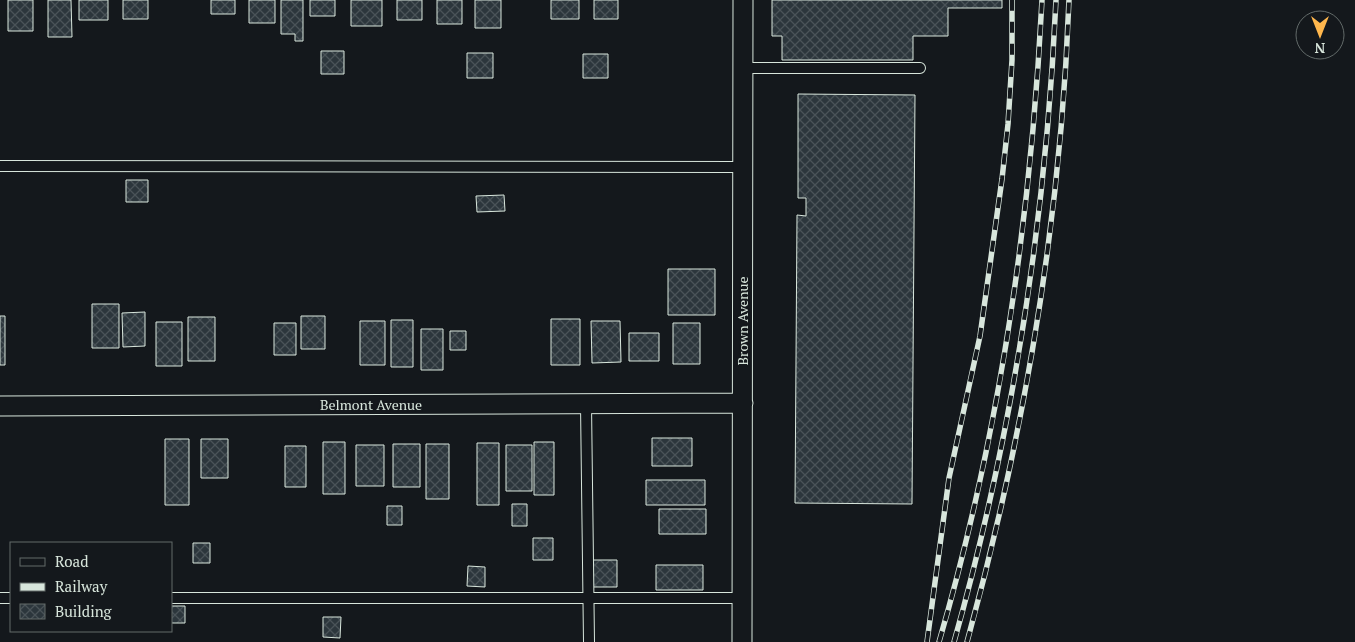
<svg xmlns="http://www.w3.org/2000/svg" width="1355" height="642" viewBox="0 0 1355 642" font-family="'PT Serif',serif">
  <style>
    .building { fill: url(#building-cross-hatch); stroke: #d8e6dc }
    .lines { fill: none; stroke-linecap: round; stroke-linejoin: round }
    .service-casing { stroke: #d8e6dc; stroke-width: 12 }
    .minor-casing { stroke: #d8e6dc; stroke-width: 21 }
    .service { stroke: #14181c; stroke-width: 10 }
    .minor { stroke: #14181c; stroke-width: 19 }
    .rail-casing { stroke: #d8e6dc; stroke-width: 5.5 }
    .rail { stroke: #14181c; stroke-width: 4; stroke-dasharray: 11; stroke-linecap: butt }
    .labels { text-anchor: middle; stroke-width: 4; stroke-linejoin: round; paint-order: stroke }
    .street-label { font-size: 14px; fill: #d8e6dc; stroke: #14181c }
  </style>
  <defs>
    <pattern id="building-cross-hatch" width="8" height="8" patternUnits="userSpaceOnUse" patternTransform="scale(1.25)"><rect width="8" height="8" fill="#2c363c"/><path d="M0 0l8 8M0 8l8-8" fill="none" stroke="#4a5358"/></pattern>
  </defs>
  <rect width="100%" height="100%" fill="#14181c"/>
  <path class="building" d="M8,0H33V31H8Z
    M48,0H71L72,37H48Z
    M79,0H108V20H79Z
    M123,0H148V19H123Z
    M211,0H235V14H211Z
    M249,0H275V23H249Z
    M281,0H303V41H295V34H281Z
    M310,0H335V16H310Z
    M351,0H382V26H351Z
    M397,0H422V20H397Z
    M437,0H462V24H437Z
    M475,0H501V28H475Z
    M551,0H579V19H551Z
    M594,0H618V19H594Z
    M772,0H1002V8H948V36H913V60H782V36H772Z
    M321,51H344V74H321Z
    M467,53H493V78H467Z
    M583,54H608V78H583Z
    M798,94L915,95L912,504L795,503L797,215L806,216V198H798Z
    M126,180H148V202H126Z
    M504,195L505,211L477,212L476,196Z
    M668,269H715V315H668Z
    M92,304H119V348H92Z
    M145,312V346L123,347L122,313Z
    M0,316H5V365H0Z
    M301,316H325V349H301Z
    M188,317H215V361H188Z
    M551,319H580V365H551Z
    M391,320H413V367H391Z
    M360,321H385V365H360Z
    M591,321H620L621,362L592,363Z
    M156,322H182V366H156Z
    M274,323H296V355H274Z
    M673,323H700V364H673Z
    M421,329H443V370H421Z
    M450,331H466V350H450Z
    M629,333H659V361H629Z
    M652,438H692V466H652Z
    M165,439H189V505H165Z
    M201,439H228V478H201Z
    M323,442H345V494H323Z
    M534,442H554V495H534Z
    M477,443H499V505H477Z
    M393,444H420V487H393Z
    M426,444H449V499H426Z
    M356,445H384V486H356Z
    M506,445H532V491H506Z
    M285,446H306V487H285Z
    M646,480H705V505H646Z
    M512,504H527V526H512Z
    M387,506H402V525H387Z
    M659,509H706V534H659Z
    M533,538H553V560H533Z
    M193,543H210V563H193Z
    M590,560H617V587H590Z
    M656,565H703V590H656Z
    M468,566L485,567V587L467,586Z
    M171,606H185V623H171Z
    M323,617H341L340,638L323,637Z"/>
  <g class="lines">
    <defs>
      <path id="service" d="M743,68H920
        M0,166L743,167
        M586,404L589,642
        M0,598H11
        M171,598H742"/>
      <path id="minor" d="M0,406L743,403
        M742,642L743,0"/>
    </defs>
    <use href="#service" class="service-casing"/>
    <use href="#minor" class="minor-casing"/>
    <use href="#service" class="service"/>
    <use href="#minor" class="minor"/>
    <defs>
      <path id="rail" d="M927,642L949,478L980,336L1002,179L1008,124L1012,60V0
        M939,642C1000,433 1031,217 1042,0
        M954,642C1013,433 1046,217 1056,0
        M967,642C1025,432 1061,217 1069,0"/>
    </defs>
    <use href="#rail" class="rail-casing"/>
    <use href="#rail" class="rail"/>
  </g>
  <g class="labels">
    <g class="street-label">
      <text transform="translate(743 321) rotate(-90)" y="5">Brown Avenue</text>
      <text x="371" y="410">Belmont Avenue</text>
    </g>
  </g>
  <rect x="10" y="542" width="162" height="90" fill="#14181c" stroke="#626a69"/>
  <rect x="20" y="558" width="25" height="8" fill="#14181c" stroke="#626a69"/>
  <text x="55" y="567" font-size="15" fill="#d8e6dc">Road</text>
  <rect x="20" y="583" width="25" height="8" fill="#d8e6dc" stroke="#626a69"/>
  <text x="55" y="592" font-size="15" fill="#d8e6dc">Railway</text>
  <rect x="20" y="604" width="25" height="15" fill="url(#building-cross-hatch)" stroke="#626a69"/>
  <text x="55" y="617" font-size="15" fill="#d8e6dc">Building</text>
  <g transform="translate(1320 35) rotate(180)"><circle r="24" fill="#14181c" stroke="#626a69"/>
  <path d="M0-4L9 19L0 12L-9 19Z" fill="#ffb74d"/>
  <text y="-8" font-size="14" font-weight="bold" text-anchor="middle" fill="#d8e6dc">N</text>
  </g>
</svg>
